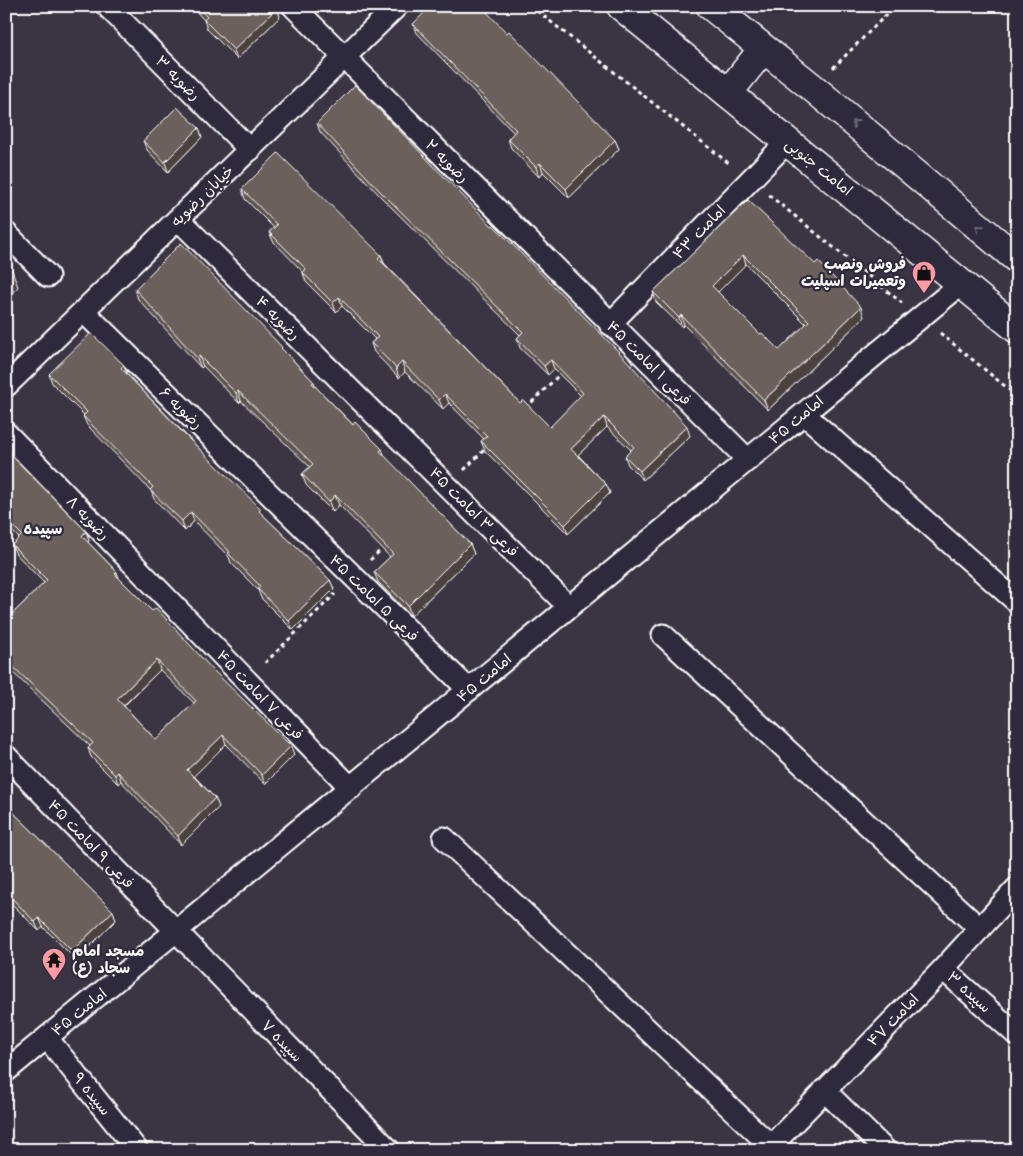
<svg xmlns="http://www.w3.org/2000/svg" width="1023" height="1156" viewBox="0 0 1023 1156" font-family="Mali,'Playpen Sans Arabic',sans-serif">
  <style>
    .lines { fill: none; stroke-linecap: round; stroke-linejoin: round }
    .minor-casing { stroke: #fff; stroke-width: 25 }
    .tertiary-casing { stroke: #fff; stroke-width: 31 }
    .secondary-casing { stroke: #fff; stroke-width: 31 }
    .path { stroke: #fff; stroke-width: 3; stroke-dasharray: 4 4; stroke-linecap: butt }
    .minor { stroke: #2f2a3d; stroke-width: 21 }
    .tertiary { stroke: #2f2a3d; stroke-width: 28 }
    .secondary { stroke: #2f2a3d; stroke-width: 28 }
    .wall { fill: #5d534e; stroke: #fff; fill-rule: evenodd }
    .shaded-wall { fill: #4c4340; stroke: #fff }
    .building { fill: #6c605b; stroke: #fff; fill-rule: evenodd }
    .oneway { stroke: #6d6a77 }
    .labels { text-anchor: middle; stroke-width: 4.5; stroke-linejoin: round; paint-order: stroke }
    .street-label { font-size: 15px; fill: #fff; stroke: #2f2a3d }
    .poi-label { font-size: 15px; font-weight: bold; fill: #fff; stroke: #2f2a3d; text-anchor: end }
    .neighbourhood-label { font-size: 16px; font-weight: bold; fill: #fff; stroke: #2f2a3d }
  </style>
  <rect width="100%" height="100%" fill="#3b3543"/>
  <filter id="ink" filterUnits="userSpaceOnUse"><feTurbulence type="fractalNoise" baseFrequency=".02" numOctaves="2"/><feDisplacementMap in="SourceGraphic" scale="10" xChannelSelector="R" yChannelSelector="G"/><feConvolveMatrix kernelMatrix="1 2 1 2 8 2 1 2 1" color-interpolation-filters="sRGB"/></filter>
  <g filter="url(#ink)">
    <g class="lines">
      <defs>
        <path id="minor" d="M107,6L250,150
          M293,6L748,460
          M178,219L569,607
          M6,233L48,276
          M83,311L469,690
          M610,324L788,141
          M6,386L397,6
          M804,414L1017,602
          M6,433L351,788
          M663,635L980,929
          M6,756L389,1150
          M444,838L771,1146
          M943,969L1017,1035
          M47,1038L137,1150
          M6,1071L961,284
          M824,1090L885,1150
          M767,1150L943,969L1017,888"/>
        <path id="tertiary" d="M711,6L813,88L1017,259
          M728,93L763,49"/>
        <path id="secondary" d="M621,6L1017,329"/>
      </defs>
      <use href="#minor" class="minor-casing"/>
      <use href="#tertiary" class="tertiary-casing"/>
      <use href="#secondary" class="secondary-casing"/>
      <path class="path" d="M531,6L731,165
        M833,68L895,6
        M769,195L902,303
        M940,333L1017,396
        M526,408L562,372
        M464,470L486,448
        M370,560L384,547
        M265,663L335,594"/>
      <use href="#minor" class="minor"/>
      <use href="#tertiary" class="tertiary"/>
      <use href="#secondary" class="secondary"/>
    </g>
    <path class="wall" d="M191,6H275L277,8L280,17L237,59L207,29L204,20Z
      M413,24L615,140L619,149L569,198L543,172L539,177L511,148L508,139L514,133L417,33Z
      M317,123L690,436L643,480L628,465L625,456L631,450L607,427L578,455L606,484L610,493L568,534L485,451L481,441L484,439L449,403L443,409L405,372L399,378L374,352L371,343L375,339L342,306L336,312L306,282L303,273V272L273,241L269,232L274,228L245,199L242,189L381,255L384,263L520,403L550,427L581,396L554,369L548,375L520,348L517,338L520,335L381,197L320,132Z
      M199,128L202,137L168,172L147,150L143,141Z
      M748,200L864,317L768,410L684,325L682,327L656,302L653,292ZM746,264L806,324L779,350L760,334L718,292Z
      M135,289L284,351L314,382L316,387L470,544L474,554L411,616L378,582L374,572L390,557L339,505L333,512L306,485L302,474L310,467L241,401L239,403L203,366L201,368L138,299Z
      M49,374H127L263,515L330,580L334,589L293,630L261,598L258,590L231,563L229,557L194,521L185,531L154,499L151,491L87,425L83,416L84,415L52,383Z
      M6,450L86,531L89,541L88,542L117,572L119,578L294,755L265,784L226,744L194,776L215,798L219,807L181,845L121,781L118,784L91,757L88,748L90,746L6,666V620L44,583L16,554L12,545L19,538L6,525ZM160,670L194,703L156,740L124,706Z
      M6,801L15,814L113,911L116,920L76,960L43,927L39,931L6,898Z"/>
    <path class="shaded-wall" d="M277,8L280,17L237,59L234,50Z
      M199,128L202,137L168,172L165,162Z
      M615,140L619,149L569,198L566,189Z
      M540,163L543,172L539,177L536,167Z
      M381,255L384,265L378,258Z
      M743,255L746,264L715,295L712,286Z
      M12,270L18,287L6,299V275Z
      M339,297L342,306L336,312L333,303Z
      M861,307L864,317L768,410L764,400Z
      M681,315L684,325L682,327L679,318Z
      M199,356L203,366L201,368L197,358Z
      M551,360L554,369L548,375L544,366Z
      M402,362L405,372L399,378L396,368Z
      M124,365L127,375L121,368Z
      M238,391L241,401L239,403L236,393Z
      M445,394L449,403L443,409L439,400Z
      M604,417L607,427L575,458L571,449Z
      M687,426L690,436L643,480L640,471Z
      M382,449L386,459L380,451Z
      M606,484L610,493L568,534L565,525Z
      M335,495L339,505L333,512L329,502Z
      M191,512L194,521L185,531L182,521Z
      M86,531L89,541L85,545L82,536Z
      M470,544L474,554L411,616L408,606Z
      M330,580L334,589L293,630L289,621Z
      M157,660L160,670L121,708L117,699Z
      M223,735L226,744L191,779L187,770Z
      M291,746L294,755L265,784L262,775Z
      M118,772L121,781L118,784L115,775Z
      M215,798L219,807L181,845L178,836Z
      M113,911L116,920L76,960L72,951Z
      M39,918L43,927L39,931L35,922Z"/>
    <path class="building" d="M197,6H275L277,8L234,50L204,20L207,17Z
      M431,6H481L507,33L509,31L615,140L566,189L540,163L536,167L508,139L516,130L413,24Z
      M355,85L492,226L493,225L619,352L687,426L640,471L625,456L634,447L604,417L571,449L606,484L565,525L481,441L487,436L445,394L439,400L402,362L396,368L371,343L378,337L339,297L333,303L303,273L306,269L269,232L277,225L242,189L278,153L381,255L378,258L520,403L523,400L550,427L583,393L551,360L544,366L517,338L523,332L377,188L317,123Z
      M177,107L199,128L165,162L143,141Z
      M748,200L815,264L818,261L861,307L764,400L681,315L679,318L653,292ZM743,255L809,321L779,350L762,333L760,334L712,286Z
      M181,243L282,347L281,348L314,382L312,383L353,425L355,422L382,449L380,451L470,544L408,606L374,572L393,554L335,495L329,502L302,474L313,464L238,391L236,393L199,356L197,358L135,289Z
      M6,264L12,270L6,275Z
      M91,333L124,365L121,368L184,434L261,509L259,511L330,580L289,621L258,589L260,586L228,553L230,552L191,512L182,521L150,490L153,487L83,416L87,412L49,374Z
      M6,450L86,531L82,536L117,572L115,574L152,611L156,608L213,670L291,746L262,775L223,735L187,770L215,798L178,836L118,772L115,775L88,748L93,743L6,660V620L47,580L12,545L22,535L6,519ZM157,660L196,701L156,740L117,699Z
      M6,801L13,808L11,810L113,911L72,951L39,918L35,922L6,892Z"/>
    <defs><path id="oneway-chevron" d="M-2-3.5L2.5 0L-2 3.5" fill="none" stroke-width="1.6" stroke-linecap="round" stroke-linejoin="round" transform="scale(1.25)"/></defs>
    <g class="oneway">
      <use href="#oneway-chevron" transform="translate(855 123) rotate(-140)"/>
      <use href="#oneway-chevron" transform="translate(979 228) rotate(-140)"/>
    </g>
  </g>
  <defs>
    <symbol id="shop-pin" viewBox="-11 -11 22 30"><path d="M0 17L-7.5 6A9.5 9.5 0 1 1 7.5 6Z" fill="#ff9aa2" stroke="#2f2a3d"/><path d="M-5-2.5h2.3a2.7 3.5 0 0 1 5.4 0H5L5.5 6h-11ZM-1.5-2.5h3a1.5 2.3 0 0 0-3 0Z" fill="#111"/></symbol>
    <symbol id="temple-pin" viewBox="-11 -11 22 30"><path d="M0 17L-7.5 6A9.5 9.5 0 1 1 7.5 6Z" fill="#ff9aa2" stroke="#2f2a3d"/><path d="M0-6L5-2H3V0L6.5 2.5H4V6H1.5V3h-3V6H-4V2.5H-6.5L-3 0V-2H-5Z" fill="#111"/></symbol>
  </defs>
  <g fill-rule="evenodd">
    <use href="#shop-pin" x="910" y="259" width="28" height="38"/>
    <use href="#temple-pin" x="40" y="946" width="28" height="38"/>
  </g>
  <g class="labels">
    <g class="street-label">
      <text transform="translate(178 78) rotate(45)" y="5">رضویه ۳</text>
      <text transform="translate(447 161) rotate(45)" y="5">رضویه ۲</text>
      <text transform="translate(819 167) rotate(39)" y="5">امامت جنوبی</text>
      <text transform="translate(202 196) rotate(-44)" y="5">خیابان رضویه</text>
      <text transform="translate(699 232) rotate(-46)" y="5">امامت ۴۳</text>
      <text transform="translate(278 318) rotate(45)" y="5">رضویه ۴</text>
      <text transform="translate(649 363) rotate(45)" y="5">فرعی ۱ امامت ۴۵</text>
      <text transform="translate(181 408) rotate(44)" y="5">رضویه ۶</text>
      <text transform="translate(796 420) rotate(-40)" y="5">امامت ۴۵</text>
      <text transform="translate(474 512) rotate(45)" y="5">فرعی ۳ امامت ۴۵</text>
      <text transform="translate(88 518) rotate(46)" y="5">رضویه ۸</text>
      <text transform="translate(374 598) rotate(44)" y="5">فرعی ۵ امامت ۴۵</text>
      <text transform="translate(484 678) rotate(-40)" y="5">امامت ۴۵</text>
      <text transform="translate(260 695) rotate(46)" y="5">فرعی ۷ امامت ۴۵</text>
      <text transform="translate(91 844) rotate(46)" y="5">فرعی ۹ امامت ۴۵</text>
      <text transform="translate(969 992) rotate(42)" y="5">سپیده ۳</text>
      <text transform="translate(79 1012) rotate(-39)" y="5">امامت ۴۵</text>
      <text transform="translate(893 1020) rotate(-46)" y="5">امامت ۴۷</text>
      <text transform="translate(282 1041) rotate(46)" y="5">سپیده ۷</text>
      <text transform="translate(92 1094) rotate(51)" y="5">سپیده ۹</text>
    </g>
    <g class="poi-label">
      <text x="906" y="269">فروش ونصب<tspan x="906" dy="17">وتعمیرات اسپلیت</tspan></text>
      <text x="72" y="956" text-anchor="start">مسجد امام<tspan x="72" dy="17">سجاد (ع)</tspan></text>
    </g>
    <g class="neighbourhood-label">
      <text x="43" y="534">سپیده</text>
    </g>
  </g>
  <rect width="1023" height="1156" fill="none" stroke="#2f2a3d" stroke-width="25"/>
  <rect x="12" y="12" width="998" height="1131" fill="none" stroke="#fff" stroke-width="2" filter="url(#ink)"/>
</svg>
